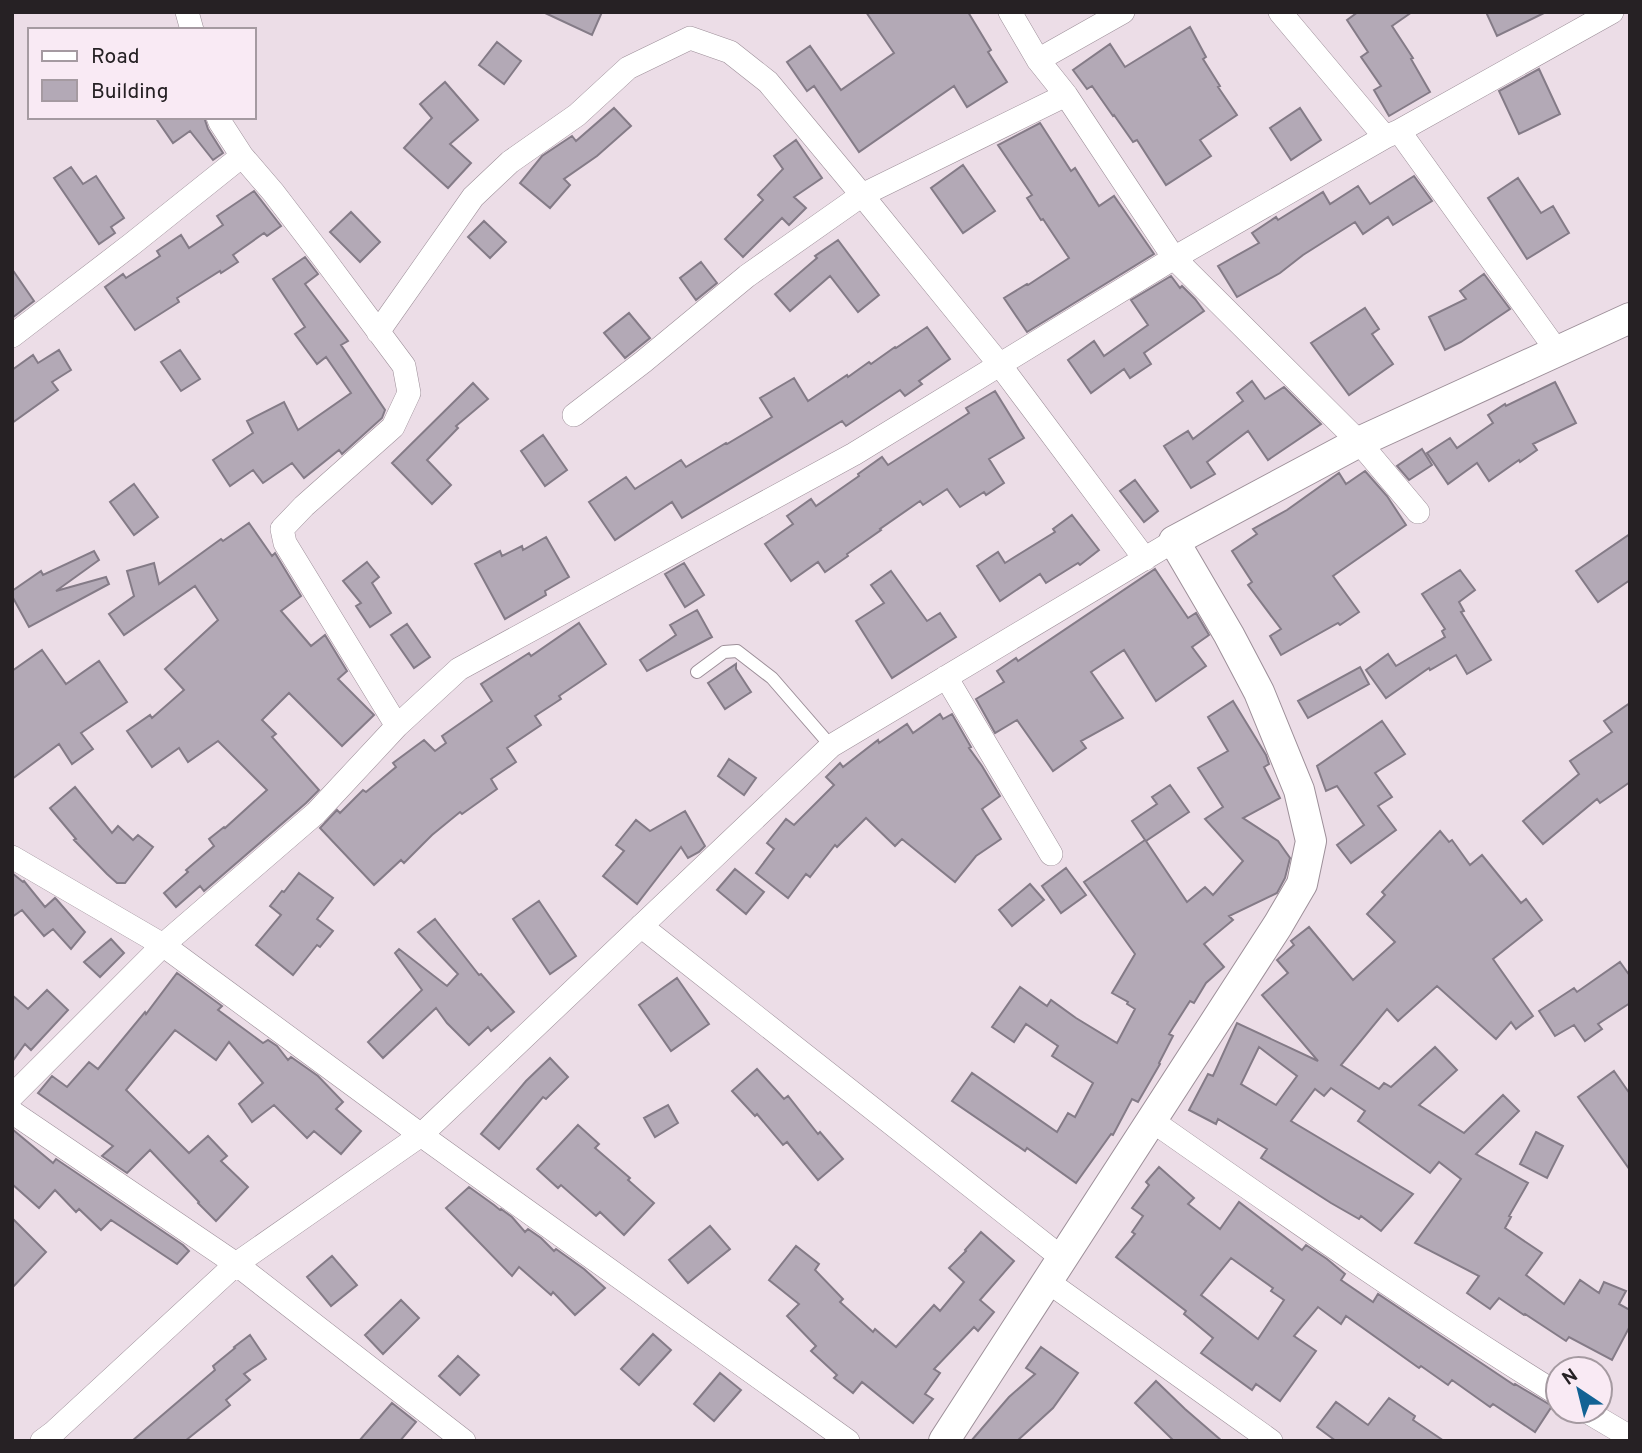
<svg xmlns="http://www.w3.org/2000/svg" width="1642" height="1453" viewBox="0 0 1642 1453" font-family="Overpass,sans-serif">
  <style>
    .building { fill: #b3a9b6; stroke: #847b87; stroke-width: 2; fill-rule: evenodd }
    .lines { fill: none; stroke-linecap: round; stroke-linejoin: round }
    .service-casing { stroke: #9d8f99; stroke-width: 14 }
    .minor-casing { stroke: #9d8f99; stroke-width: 24 }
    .tertiary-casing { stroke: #9d8f99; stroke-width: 32 }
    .service { stroke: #fff; stroke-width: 12 }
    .minor { stroke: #fff; stroke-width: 23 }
    .tertiary { stroke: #fff; stroke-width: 30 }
  </style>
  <rect width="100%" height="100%" fill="#ecdde7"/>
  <path class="building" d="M543,12H602L592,35Z
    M866,12H968L991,50L988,52L1007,82L967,107L954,86L859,152L814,86L807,91L787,62L810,46L841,90L894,53Z
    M1358,12H1412L1392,26L1413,58L1411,59L1430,92L1389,116L1374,90L1381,86L1361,57L1368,52L1347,20Z
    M1486,12H1546L1497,36Z
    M1190,27L1206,57L1203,59L1220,86L1218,87L1237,115L1200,140L1211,156L1166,185L1137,140L1133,142L1114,115L1113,116L1092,86L1087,89L1073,70L1110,44L1125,67Z
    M497,42L521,61L504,84L479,65Z
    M1539,69L1560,114L1519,134L1499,91Z
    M445,82L478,120L450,144L471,163L448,188L404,148L432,118L420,104Z
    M614,108L631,126L597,156L564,179L570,185L550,208L520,183L542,156L572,136L576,141Z
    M1300,108L1321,140L1291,160L1270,128Z
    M155,117H204L208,129L223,153L213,160L190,131L173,143Z
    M1040,123L1071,171L1075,168L1099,206L1114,196L1154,254L1027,332L1004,298L1027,284L1028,285L1069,258L1043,219L1041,220L1027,198L1032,195L998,145Z
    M796,140L822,178L794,197L806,208L789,225L782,218L743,257L725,239L763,200L758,195L783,169L774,156Z
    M963,165L995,211L963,233L931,188Z
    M71,167L83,184L96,176L124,218L111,227L115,233L99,244L54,178Z
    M1414,176L1432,201L1393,225L1388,217L1363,234L1355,222L1303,255L1280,273L1237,297L1218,266L1259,243L1252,233L1276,217L1278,220L1323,192L1330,204L1358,186L1370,204Z
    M1518,178L1541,213L1553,206L1569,233L1527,259L1488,198Z
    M254,191L281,226L267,236L264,233L233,255L238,262L221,273L220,271L177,298L179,302L135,330L105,287L123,274L126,278L160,256L157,251L181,235L189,248L223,225L217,216Z
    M351,212L380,242L360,262L330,232Z
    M484,221L506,242L490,258L468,237Z
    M838,240L879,295L858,312L830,276L790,311L775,294L817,258L815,256Z
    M305,257L318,274L305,284L348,341L341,345L385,410L382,418L342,454L339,450L304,478L292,463L263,483L253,470L230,486L213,460L253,433L247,421L284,402L298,430L351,393L326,357L317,364L295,334L305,327L273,279Z
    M701,262L717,283L696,300L680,278Z
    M12,269L34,301L12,318Z
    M1484,274L1510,309L1461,342L1445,350L1429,317L1466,299L1460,291Z
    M1171,276L1180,288L1182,286L1195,299L1204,311L1144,353L1151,364L1130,378L1124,369L1091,393L1068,360L1094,341L1104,356L1148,325L1131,300Z
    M1365,308L1379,329L1372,334L1393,364L1349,395L1311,343Z
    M629,313L650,338L625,358L604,333Z
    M927,327L950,359L919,381L922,384L905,396L900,390L846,426L842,421L682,518L672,502L615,540L589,502L626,477L635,489L681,460L686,467L726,443L727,444L772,417L760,398L794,378L808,401L847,375L848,377L869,362L871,364L895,347L896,348Z
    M59,350L71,370L52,382L58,390L12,423V370L33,355L38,363Z
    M180,350L200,379L181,391L161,362Z
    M1252,381L1265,399L1284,387L1321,424L1268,460L1248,431L1207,462L1215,474L1191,488L1164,446L1188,431L1193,439L1243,401L1237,393Z
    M1555,382L1576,423L1533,444L1537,450L1520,462L1519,460L1489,481L1477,463L1448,484L1427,453L1450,438L1457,448L1493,423L1488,415L1505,404L1506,406Z
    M473,383L488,399L456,426L458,428L427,460L451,485L432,504L392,463Z
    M995,391L1024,438L989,459L1004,483L986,495L984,492L960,507L947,489L923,505L920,501L880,529L881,530L847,554L848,556L825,572L818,562L791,581L765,544L793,524L787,516L811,499L816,506L859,476L858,474L882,457L888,465L969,413L966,408Z
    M543,435L567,470L545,486L521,451Z
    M1422,449L1432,465L1409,480L1397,466Z
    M1365,471L1387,496L1406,525L1333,576L1359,612L1340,625L1338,623L1281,655L1270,636L1281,629L1248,585L1252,582L1232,551L1257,534L1253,529L1287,510L1339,473L1346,484Z
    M1135,480L1158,511L1144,522L1120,491Z
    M134,484L158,517L134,535L110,502Z
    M1072,515L1099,550L1080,565L1078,563L1046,583L1040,574L1000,601L977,566L998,552L1005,563L1055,532L1053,529Z
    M249,523L272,556L275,553L301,596L281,611L311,646L325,635L347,671L338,679L374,715L342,746L289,693L262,720L276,734L272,737L319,790L306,803L204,891L200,886L176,907L164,893L188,872L186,870L214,846L209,839L224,827L225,828L267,790L218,741L188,762L179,748L152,767L127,731L150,715L152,718L184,690L165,669L218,620L195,586L124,635L109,614L134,596L127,571L154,563L159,584L221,539L223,541Z
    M1630,534V580L1598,602L1576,571Z
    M546,537L569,577L545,591L546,595L505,619L475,564L500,551L502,556L522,546L523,550Z
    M94,551L99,560L56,591L106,577L109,584L29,627L12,596V591L41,571L43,575Z
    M367,562L379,577L372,583L391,613L370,627L356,606L361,603L343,581Z
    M684,563L704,595L685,607L665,574Z
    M1155,569L1188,618L1196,613L1209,635L1192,647L1206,666L1156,701L1124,650L1091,672L1123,718L1081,741L1086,748L1053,771L1017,720L995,733L976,699L1004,682L997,671L1016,658L1018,661Z
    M1460,570L1475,590L1459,602L1464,611L1461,612L1491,660L1467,674L1456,655L1430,670L1429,668L1386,698L1366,670L1388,654L1396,666L1445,637L1442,631L1445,629L1422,594Z
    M891,571L927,621L940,613L956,637L892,678L856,621L884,603L871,585Z
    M697,610L712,637L647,671L640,660L676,635L670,625Z
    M579,623L606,664L559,696L561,699L535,716L541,725L507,748L516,762L491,779L497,789L462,814L460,812L432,835L404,863L401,860L374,885L320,828L337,810L340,813L363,790L366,792L396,767L393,763L424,740L435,751L446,743L442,736L492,701L481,684L529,653L531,656Z
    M407,624L430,657L414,668L391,635Z
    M42,650L66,684L99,661L127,702L81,733L93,749L72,764L59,744L12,779V671Z
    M736,664V669L751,692L725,709L708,683Z
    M1360,667L1369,684L1308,718L1298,701Z
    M1233,701L1266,755L1269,764L1264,767L1280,798L1243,818L1278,841L1290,858L1285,878L1277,893L1229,916L1233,920L1204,944L1224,967L1206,983L1194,1003L1190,1001L1169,1034L1173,1036L1159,1063L1160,1064L1138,1102L1132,1099L1113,1135L1111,1134L1076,1183L1027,1148L1025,1151L952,1101L972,1073L1057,1132L1068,1113L1075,1117L1093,1083L1052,1056L1058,1046L1026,1024L1014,1042L992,1027L1020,987L1047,1006L1051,1000L1076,1018L1117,1043L1135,1009L1127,1004L1128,1002L1112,993L1135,954L1084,882L1145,840L1132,821L1157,804L1152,797L1170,785L1189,812L1146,841L1187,902L1205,887L1213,895L1243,861L1205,819L1223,807L1198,768L1228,751L1208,717Z
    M1630,703V782L1600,803L1597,799L1543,844L1523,821L1579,774L1570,761L1612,732L1604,721Z
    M940,714L943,719L952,714L971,747L969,748L982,766L1000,796L982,809L1001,839L976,856L955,882L902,839L895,846L866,818L837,847L835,845L810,877L806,874L788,898L756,873L774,849L767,843L786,819L794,825L834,785L826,777L840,763L843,767L878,740L879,743L907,724L913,733Z
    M1382,721L1405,754L1375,773L1392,797L1378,806L1396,830L1351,863L1337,845L1364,825L1337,786L1326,791L1317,766Z
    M729,759L756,778L744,795L718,776Z
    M75,787L112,833L118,826L133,840L138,835L153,847L125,883H117L107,874L74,840L76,839L50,808Z
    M685,811L705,846L699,852L688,858L681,847L637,904L603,876L624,851L616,845L636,820L650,831Z
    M1440,831L1449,842L1452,840L1470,865L1482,855L1521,903L1526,899L1542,920L1493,959L1533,1016L1516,1029L1511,1022L1496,1039L1437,986L1398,1021L1387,1009L1341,1065L1379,1089L1384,1083L1391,1087L1435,1047L1457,1070L1419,1105L1464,1133L1503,1095L1519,1111L1476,1154L1528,1183L1509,1216L1511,1217L1505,1228L1542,1253L1526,1275L1564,1304L1580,1280L1599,1293L1604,1282L1626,1291L1619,1304L1630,1310V1326L1612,1360L1569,1337L1566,1341L1525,1314L1524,1315L1499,1298L1490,1309L1467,1293L1479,1276L1415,1243L1461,1179L1439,1162L1430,1173L1358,1121L1365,1111L1331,1088L1324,1096L1315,1089L1291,1121L1413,1194L1381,1231L1361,1216L1359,1219L1331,1203L1261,1158L1267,1149L1218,1119L1216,1124L1189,1110L1208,1074L1213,1076L1237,1023L1318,1061L1262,995L1288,973L1277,960L1294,945L1291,941L1309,927L1353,980L1395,942L1367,914L1385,895L1382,892ZM1259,1047L1297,1076L1276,1105L1241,1084Z
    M1066,868L1086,895L1061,913L1042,886Z
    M735,869L764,892L746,914L717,890Z
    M12,873L23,882L24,881L45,907L55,898L57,900L85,932L71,949L53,929L44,936L22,910L12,917Z
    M299,873L333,898L317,919L333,931L320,947L317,945L293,975L256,945L281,915L270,906L282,891L284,892Z
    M1030,884L1044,900L1012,926L999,910Z
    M539,901L576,956L550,974L513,919Z
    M435,919L479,975L481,974L514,1012L491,1031L488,1027L469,1045L447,1023L436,1008L383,1058L368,1042L422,990L395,953L399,949L447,986L458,974L418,932Z
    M111,939L124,953L100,977L84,962Z
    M1620,962L1630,976V1003L1598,1024L1602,1029L1585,1041L1574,1025L1555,1036L1539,1011L1574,988L1577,992Z
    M177,973L222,1006L218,1010L263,1043L268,1040L277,1046L288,1060L291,1057L318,1076L343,1102L336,1109L361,1131L341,1154L314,1131L307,1138L274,1105L252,1122L239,1104L263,1083L229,1042L216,1060L175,1030L126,1090L189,1153L208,1136L227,1156L221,1161L248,1187L216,1221L198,1203L199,1202L150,1150L127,1173L102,1156L113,1146L38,1093L52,1076L67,1087L89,1062L98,1069L145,1012L146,1014Z
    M677,978L709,1024L671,1051L639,1005Z
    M47,990L68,1010L31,1050L25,1044L12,1062V995L28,1009Z
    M550,1058L568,1077L546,1099L543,1097L499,1149L481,1134L526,1081Z
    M757,1069L784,1099L788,1096L818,1134L820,1132L843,1159L818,1180L787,1142L783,1145L757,1114L755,1116L732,1091Z
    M1614,1071L1630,1094V1170L1578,1097Z
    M668,1105L678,1123L655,1137L644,1118Z
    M578,1125L599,1144L595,1148L630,1178L628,1180L654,1203L624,1235L600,1212L596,1216L561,1185L558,1188L537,1169Z
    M12,1129L53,1163L56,1159L183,1245L189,1251L177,1264L111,1220L101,1230L79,1209L76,1212L55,1190L39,1208L12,1184Z
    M1536,1132L1563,1146L1547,1178L1520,1164Z
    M1159,1167L1194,1198L1188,1204L1220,1229L1239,1202L1302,1250L1306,1245L1327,1259L1345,1274L1341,1280L1373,1302L1378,1294L1514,1385L1515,1384L1552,1406L1535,1432L1493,1404L1490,1407L1452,1380L1448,1385L1421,1366L1419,1368L1346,1316L1341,1324L1318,1307L1294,1336L1316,1351L1280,1401L1256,1384L1252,1390L1201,1353L1213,1338L1184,1314L1186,1311L1116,1257L1135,1234L1132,1232L1143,1216L1132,1208L1149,1185L1146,1182ZM1231,1258L1273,1288L1271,1291L1284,1300L1258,1339L1201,1295Z
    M469,1187L494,1205L500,1210L501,1209L512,1217L525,1232L528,1229L541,1238L554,1251L556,1249L584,1269L605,1288L575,1315L553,1292L551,1295L519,1267L512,1276L446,1208Z
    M12,1218L46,1252L12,1288Z
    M710,1226L730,1249L688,1283L669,1260Z
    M981,1232L1014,1261L980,1300L994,1312L978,1331L974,1327L934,1369L940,1373L925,1394L933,1399L913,1423L862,1382L853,1393L834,1378L837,1375L811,1351L816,1346L787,1316L799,1304L769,1280L796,1246L819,1264L815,1270L843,1299L840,1302L873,1332L875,1329L896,1347L934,1305L940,1311L964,1282L949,1268L966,1251L965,1250Z
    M332,1256L357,1285L331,1306L307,1277Z
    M401,1300L419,1318L383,1354L365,1335Z
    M653,1334L671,1350L639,1385L621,1369Z
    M250,1335L266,1359L244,1374L250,1380L226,1400L230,1405L185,1441H132L215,1370L213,1366L235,1348L234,1347Z
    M1041,1347L1078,1373L1053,1408L1017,1441H971L1009,1397L1035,1374L1026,1368Z
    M458,1356L479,1375L460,1395L439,1376Z
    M720,1373L741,1390L714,1421L694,1404Z
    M1156,1381L1185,1409L1222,1441H1174L1135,1403Z
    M1389,1398L1415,1416L1413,1420L1444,1441H1336L1317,1427L1336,1402L1368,1425Z
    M392,1403L416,1422L400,1441H359Z"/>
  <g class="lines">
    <defs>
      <path id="service" d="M697,672L724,652L737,651L772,678L831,746"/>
      <path id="minor" d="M187,12L192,30
        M1010,12L1038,60L1066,95L1174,258L1359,442L1418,512
        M1280,12L1385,137
        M1038,60L1123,12
        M218,117L220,122L242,156L273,192L322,256L404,366L409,393L393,427L304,506L282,529L285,543L397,726
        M1399,131L1557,351
        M378,332L473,197L510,162L577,115L628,68L690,38L730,52L768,82L862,195L1000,365L1145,559
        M12,336L132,244L242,156
        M574,415L643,362L747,276L862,195L1066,95
        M946,677L1051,854
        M12,857L163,945L421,1135L848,1441
        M641,926L1062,1258
        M12,1096L163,945L316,813L397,726L459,669L854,454L1174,258L1385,137L1399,131L1612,12
        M12,1112L236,1264L464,1441
        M1151,1120C1285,1214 1419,1308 1558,1394
        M1047,1281L1271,1441
        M1586,1411L1630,1437
        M42,1441L54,1432L236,1264L421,1135L831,746L1174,541"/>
      <path id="tertiary" d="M944,1441L1278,925L1302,884L1311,841L1299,790L1259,692L1229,635L1174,541L1359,442L1630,318"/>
    </defs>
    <use href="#service" class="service-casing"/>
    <use href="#minor" class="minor-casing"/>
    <use href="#tertiary" class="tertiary-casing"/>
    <use href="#service" class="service"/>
    <use href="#minor" class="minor"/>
    <use href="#tertiary" class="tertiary"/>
  </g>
  <rect width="1642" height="1453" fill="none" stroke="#262124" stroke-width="28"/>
  <rect x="28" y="28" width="228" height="91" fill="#f9eaf4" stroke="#a59aa1" stroke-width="2"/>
  <rect x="42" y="51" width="35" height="10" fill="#ffffff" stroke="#a59aa1" stroke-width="2"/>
  <text x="91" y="63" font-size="21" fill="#262124">Road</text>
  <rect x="42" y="80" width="35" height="21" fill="#b3a9b6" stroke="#a59aa1" stroke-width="2"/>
  <text x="91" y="98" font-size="21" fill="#262124">Building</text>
  <g transform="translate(1579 1390) rotate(325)"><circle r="33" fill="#f9eaf4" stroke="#a59aa1" stroke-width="2"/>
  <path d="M0-5L12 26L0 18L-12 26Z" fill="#126294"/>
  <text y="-10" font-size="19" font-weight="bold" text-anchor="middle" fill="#262124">N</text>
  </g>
</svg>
